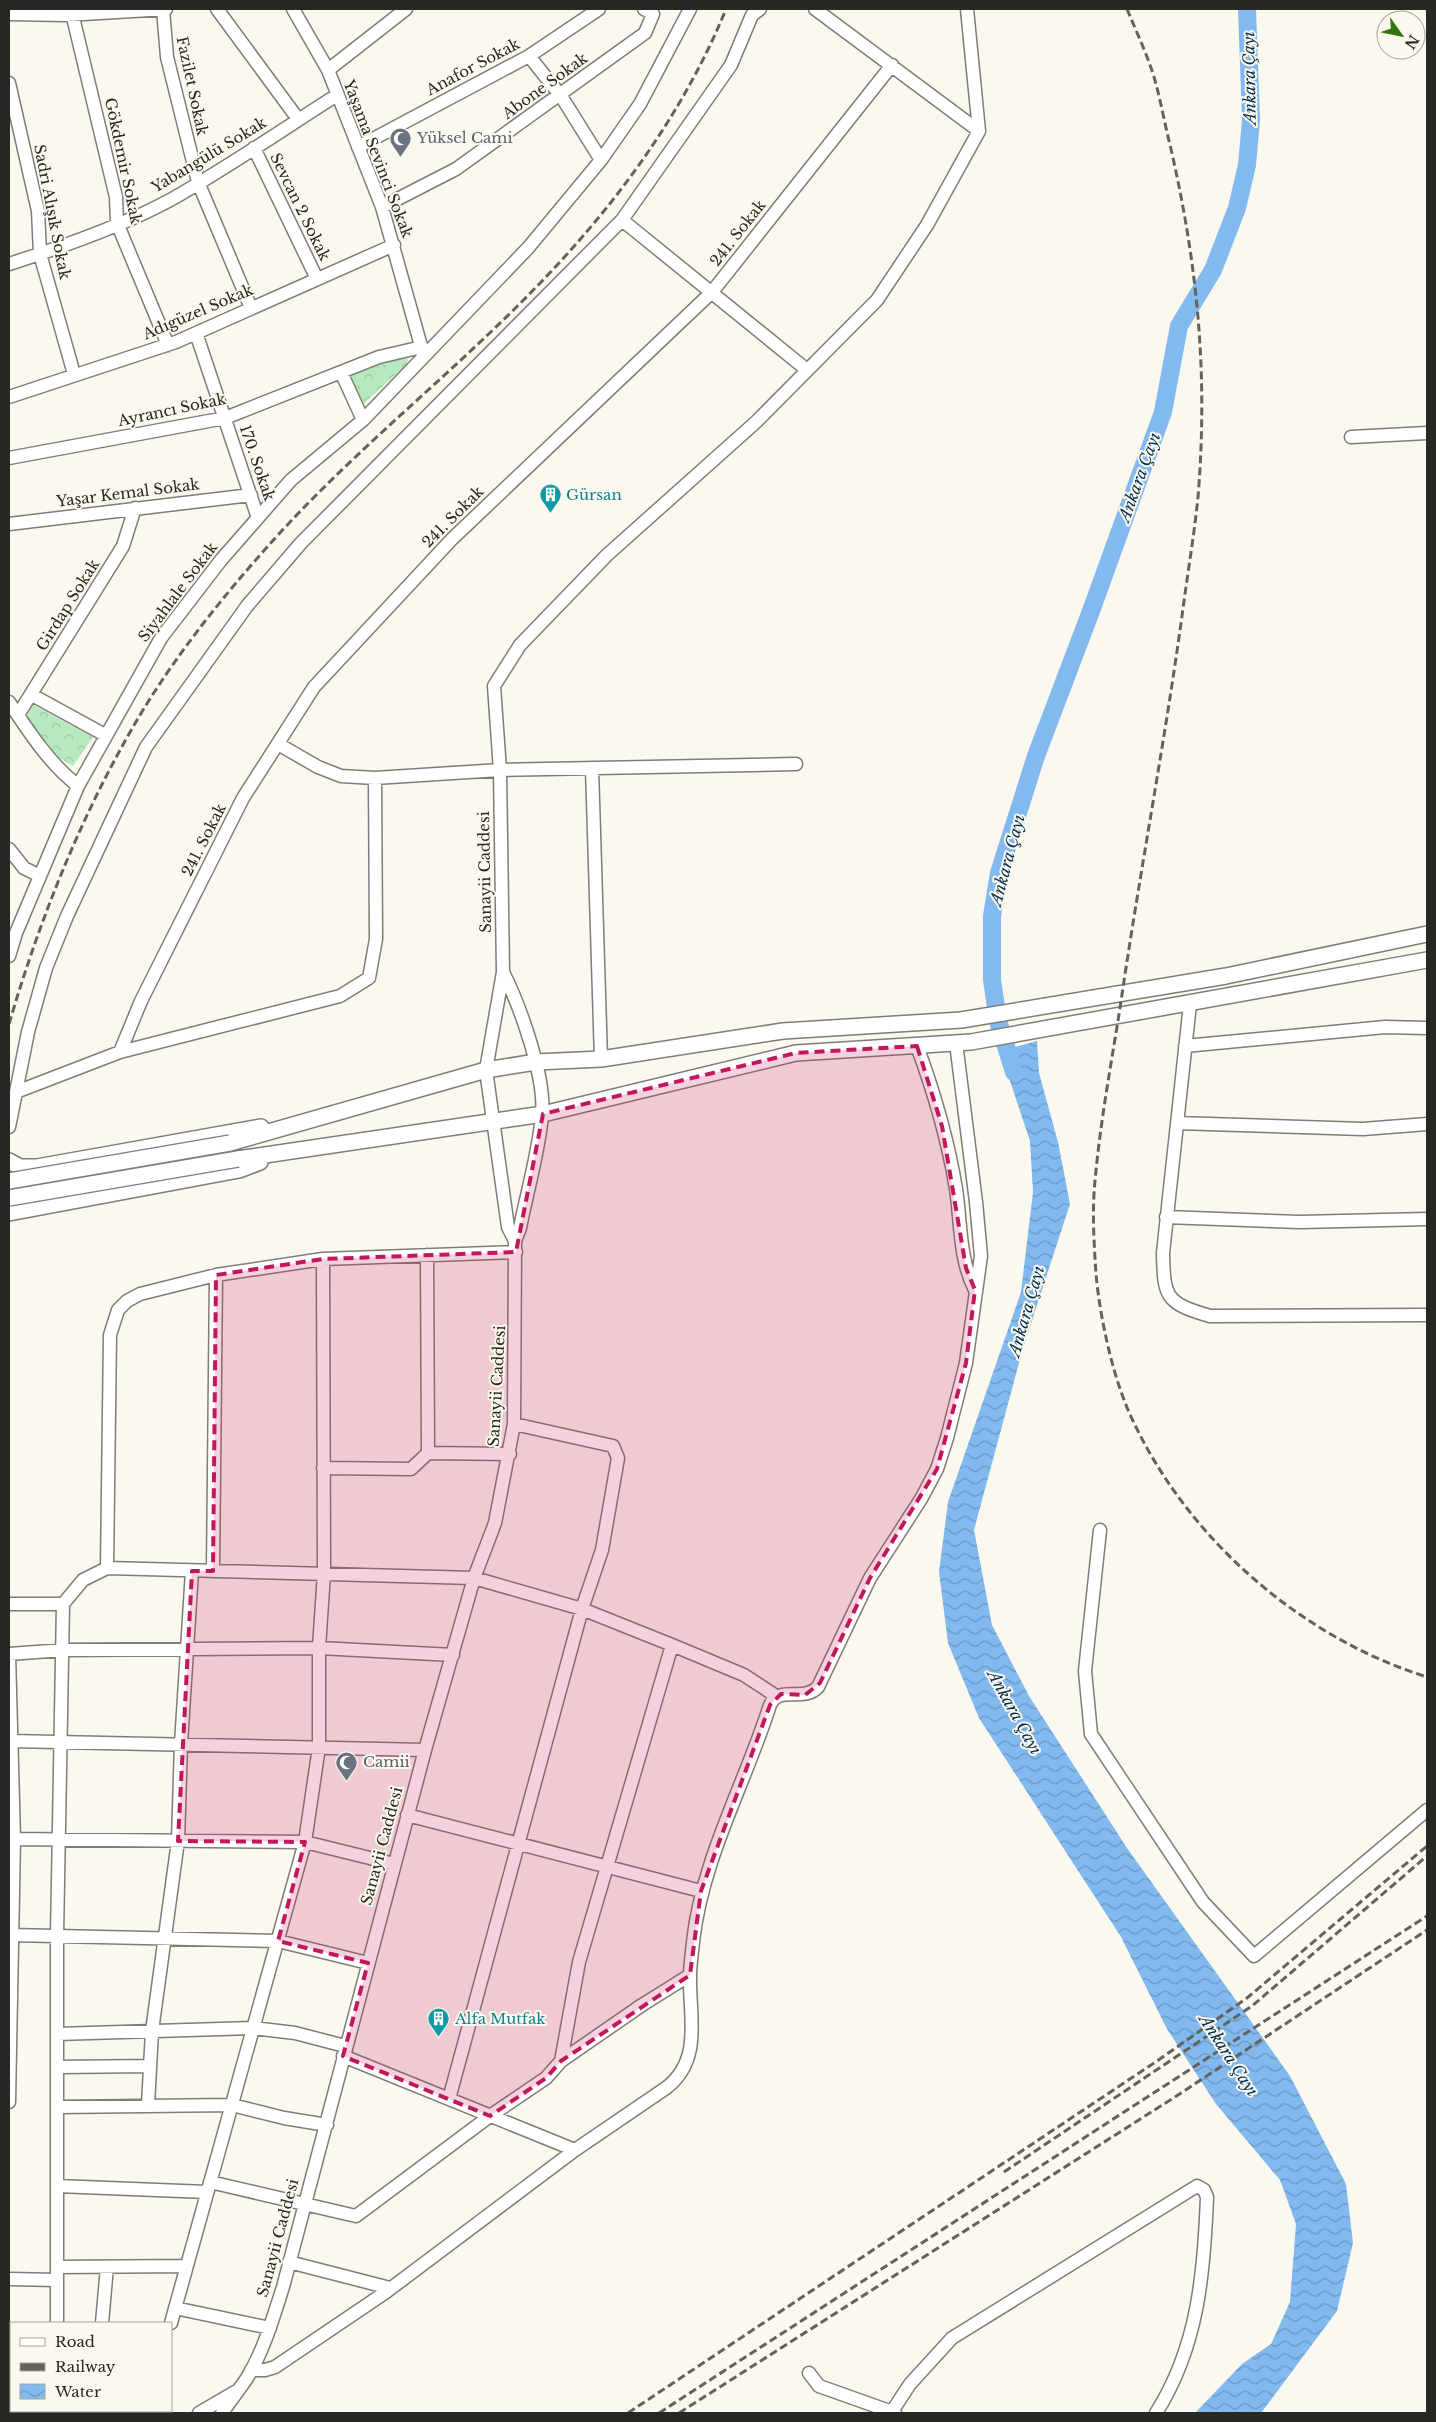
<svg xmlns="http://www.w3.org/2000/svg" width="1436" height="2422" viewBox="0 0 1436 2422" font-family="'Libre Baskerville',serif">
  <style>
    .park { fill: url(#park-crowns) }
    .water { fill: url(#water-waves) }
    .lines { fill: none; stroke-linecap: round; stroke-linejoin: round }
    .river { stroke: #82baef; stroke-width: 18 }
    .minor-casing { stroke: #7f7d75; stroke-width: 15 }
    .major-casing { stroke: #7f7d75; stroke-width: 18 }
    .minor { stroke: #fff; stroke-width: 12 }
    .major { stroke: #fff; stroke-width: 15 }
    .rail { stroke: #63625d; stroke-width: 3; stroke-dasharray: 8 4; stroke-linecap: butt }
    .major-bridge-casing { stroke: #7f7d75; stroke-width: 18; stroke-linecap: butt }
    .major-bridge { stroke: #fff; stroke-width: 15 }
    .marked { fill: #c2185b; fill-opacity: 0.2; stroke: #c2185b; stroke-width: 4; stroke-dasharray: 10 6; stroke-linejoin: round }
    .labels { text-anchor: middle; stroke-width: 4; stroke-linejoin: round; paint-order: stroke }
    .street-label { font-size: 15px; fill: #272723; stroke: #faf8ef }
    .worship-label { font-size: 15px; fill: #5b616d; stroke: #faf8ef; text-anchor: start }
    .culture-label { font-size: 15px; fill: #0d838f; stroke: #faf8ef; text-anchor: start }
    .water-label { font-size: 16px; font-style: italic; fill: #022e4f; stroke: #faf8ef }
  </style>
  <defs>
    <pattern id="park-crowns" width="20" height="18" patternUnits="userSpaceOnUse" patternTransform="scale(1.25)"><rect width="20" height="18" fill="#b6e9bf"/><path d="M2 6a3 3 0 1 1 6 0M12 15a3 3 0 1 1 6 0" fill="none" stroke="#9cc8a4"/></pattern>
    <pattern id="water-waves" width="16" height="10" patternUnits="userSpaceOnUse" patternTransform="scale(1.25)"><rect width="16" height="10" fill="#82baef"/><path d="M0 5q4-4 8 0t8 0" fill="none" stroke="#6a97c1"/></pattern>
  </defs>
  <rect width="100%" height="100%" fill="#faf8ef"/>
  <path class="park" d="M404,356L408,359L407,364L360,407L349,376Z
    M33,705L93,737L73,766L54,755L27,716Z"/>
  <path class="water" d="M1037,1041L1039,1073L1058,1142L1070,1204L1023,1348L974,1530L992,1625L1029,1696L1127,1848L1290,2076L1346,2184L1353,2243L1337,2311L1261,2413H1195L1242,2364L1271,2344L1290,2302L1296,2224L1280,2180L1216,2104L1167,2029L1121,1937L979,1718L948,1643L939,1572L948,1502L1021,1292L1033,1192L1030,1141L1000,1051Z"/>
  <g class="lines">
    <path class="river" d="M1014,1072L998,1021L992,980V916L999,873L1036,756L1091,611L1163,412L1179,326L1213,270L1237,208L1247,165L1251,120L1247,9"/>
    <defs>
      <path id="minor" d="M71,9L116,197L117,223L168,345
        M163,9L167,57L198,182L251,308
        M217,9L298,119
        M293,9L328,70L382,207L423,353
        M815,9L979,131
        M9,14L67,15L166,9
        M328,70L406,9
        M9,83L38,211L40,254L74,374
        M358,147L529,56L599,9
        M254,148L317,279
        M601,160L640,104L690,9
        M382,207L456,169L645,33L653,14L644,9
        M622,220L807,370
        M9,264C62,247 123,226 172,199C228,167 282,130 337,95
        M196,333L258,518
        M341,372L363,420
        M9,397L176,342L394,245
        M1351,437L1427,433
        M9,458L225,418L379,357L422,347
        M9,524L251,495
        M32,695L105,735
        M9,702C29,732 49,763 78,786
        M18,715L123,546L135,508
        M278,744L318,767L341,776L375,778L500,770L796,764
        M592,768L601,1059
        M9,849L24,868L40,876
        M9,956L16,933L78,786L161,638L221,560L291,480L363,420L528,248L601,160L561,96L529,56
        M1190,1004L1163,1253C1164,1297 1165,1303 1210,1316L1427,1315
        M917,1046C934,1092 948,1140 956,1189C961,1222 959,1259 975,1290
        M1185,1046L1385,1027L1427,1028
        M120,1052L141,1001L243,798L314,687L452,539L712,292L892,65
        M16,1092L120,1052L340,996L369,978L376,939L375,778
        M1177,1123L1363,1129L1427,1124
        M9,1127L28,1032L46,968L67,916L146,747L247,606L301,543L622,220L731,65L752,15L760,9
        M1166,1217L1300,1222L1427,1219
        M515,1241L508,1227L486,1070L503,972L500,770L494,686L520,645L607,555L756,422L877,300L927,225L979,131L967,9
        M427,1255L428,1453L510,1454
        M323,1468L411,1469L428,1453
        M1100,1530L1085,1671L1091,1734L1203,1902L1254,1956L1427,1810
        M107,1568L110,1335L118,1310L127,1301L140,1294L216,1275L323,1259L516,1252
        M213,1571L216,1275
        M9,1604H63
        M9,1654L14,1839L9,2102
        M9,1654L64,1650L319,1648L453,1655
        M10,1741L425,1750
        M407,1815L701,1891
        M14,1839L305,1842L394,1864
        M11,1935L278,1941L368,1963
        M57,2034L253,2028L295,2033L345,2046
        M343,2056L575,2150
        M561,2061L579,1962L672,1645
        M57,2067L150,2066
        M449,2099L582,1609L602,1550L618,1458L613,1446L514,1424
        M148,2105L152,2031L178,1841L181,1744L192,1571
        M57,2107L232,2105L284,2118L327,2125
        M210,2182L356,2216L490,2116L546,2078L561,2061L642,2005L690,1975
        M57,2186L207,2192
        M289,2262L390,2288
        M57,2267L187,2266
        M9,2279L57,2280
        M175,2308L270,2328
        M57,2323V1936L63,1604L83,1580L107,1568L474,1578L582,1609L672,1645L744,1675L776,1696
        M102,2323L107,2267
        M171,2323L305,1842L319,1747V1648L324,1573L323,1259
        M251,2370H265L275,2367L386,2292L575,2150L666,2088C703,2060 689,2016 690,1976C690,1965 692,1953 693,1942C702,1859 745,1784 770,1705C780,1684 803,1703 818,1687L870,1578L921,1499L937,1469L947,1438L966,1363L981,1256L976,1202L956,1043
        M809,2373L819,2386L895,2413
        M58,2411V2413
        M123,2411L135,2413
        M199,2413L235,2392
        M222,2413C230,2401 239,2390 247,2378C264,2350 273,2318 283,2287L425,1750L474,1578L495,1523L514,1424L515,1241L520,1228C527,1192 539,1151 542,1115C546,1078 520,1006 503,972
        M891,2413L910,2384L952,2338L1197,2186L1204,2190L1207,2197C1204,2274 1198,2347 1156,2413"/>
      <path id="major" d="M230,1143L486,1070L536,1062L601,1059L783,1031L961,1020L1226,976L1427,934
        M238,1159L543,1114L796,1053L971,1042L1427,960
        M9,1161L20,1167H37L261,1127
        M9,1213L239,1170L260,1162"/>
    </defs>
    <use href="#minor" class="minor-casing"/>
    <use href="#major" class="major-casing"/>
    <use href="#minor" class="minor"/>
    <use href="#major" class="major"/>
    <path class="rail" d="M1127,9C1136,31 1147,54 1154,77C1161,101 1165,126 1171,149C1198,268 1208,375 1198,497C1194,537 1187,577 1182,616C1164,747 1139,877 1120,1008C1111,1065 1100,1124 1095,1181C1092,1211 1094,1244 1096,1274C1100,1319 1114,1384 1135,1425C1192,1543 1303,1638 1427,1677
      M9,1024C41,915 84,808 143,710C181,648 229,589 278,535C361,444 458,369 543,280C618,202 685,110 726,9
      M1004,2172L1252,2006L1427,1856
      M628,2413L1157,2061L1247,1998L1427,1846
      M659,2413L1427,1916
      M679,2413L1178,2095L1427,1930"/>
    <defs>
      <path id="major-bridge" d="M9,1181L230,1143
        M9,1198L238,1159"/>
    </defs>
    <use href="#major-bridge" class="major-bridge-casing"/>
    <use href="#major-bridge" class="major-bridge"/>
  </g>
  <path class="marked" d="M917,1046L942,1126L966,1268L975,1290L966,1363L937,1469L870,1578L820,1683L805,1695L781,1694L770,1705L701,1891L690,1975L561,2061L546,2078L490,2116L343,2056L368,1963L278,1941L305,1842L178,1841L192,1571H213L216,1275L323,1259L516,1252L543,1114L796,1053Z"/>
  <defs>
    <symbol id="mosque-pin" viewBox="-11 -11 22 30"><path d="M0 17L-7.5 6A9.5 9.5 0 1 1 7.5 6Z" fill="#6b7280" stroke="#faf8ef"/><path d="M3.5-4.9A6 6 0 1 0 3.5 4.9A5 5 0 1 1 3.5-4.9Z" fill="#fff"/></symbol>
    <symbol id="building-pin" viewBox="-11 -11 22 30"><path d="M0 17L-7.5 6A9.5 9.5 0 1 1 7.5 6Z" fill="#0f9aa8" stroke="#faf8ef"/><path d="M-4-6H4V6H1V3H-1V6H-4ZM-2.5-4.3h1.7v1.8h-1.7ZM.8-4.3h1.7v1.8H.8ZM-2.5-1h1.7V.8h-1.7ZM.8-1h1.7V.8H.8Z" fill="#fff"/></symbol>
  </defs>
  <g fill-rule="evenodd">
    <use href="#mosque-pin" x="388" y="126" width="25" height="34"/>
    <use href="#building-pin" x="538" y="482" width="25" height="34"/>
    <use href="#mosque-pin" x="334" y="1750" width="25" height="34"/>
    <use href="#building-pin" x="426" y="2006" width="25" height="34"/>
  </g>
  <g class="labels">
    <g class="street-label">
      <text transform="translate(473 67) rotate(-28)" y="5">Anafor Sokak</text>
      <text transform="translate(192 86) rotate(78)" y="5">Fazilet Sokak</text>
      <text transform="translate(545 86) rotate(-36)" y="5">Abone Sokak</text>
      <text transform="translate(209 155) rotate(-31)" y="5">Yabangülü Sokak</text>
      <text transform="translate(378 159) rotate(69)" y="5">Yaşama Sevinci Sokak</text>
      <text transform="translate(123 161) rotate(78)" y="5">Gökdemir Sokak</text>
      <text transform="translate(300 207) rotate(64)" y="5">Sevcan 2 Sokak</text>
      <text transform="translate(52 212) rotate(79)" y="5">Sadri Alışık Sokak</text>
      <text transform="translate(738 233) rotate(-52)" y="5">241. Sokak</text>
      <text transform="translate(198 312) rotate(-23)" y="5">Adıgüzel Sokak</text>
      <text transform="translate(172 410) rotate(-12)" y="5">Ayrancı Sokak</text>
      <text transform="translate(257 463) rotate(71)" y="5">170. Sokak</text>
      <text transform="translate(128 493) rotate(-7)" y="5">Yaşar Kemal Sokak</text>
      <text transform="translate(453 517) rotate(-45)" y="5">241. Sokak</text>
      <text transform="translate(178 592) rotate(-53)" y="5">Siyahlale Sokak</text>
      <text transform="translate(68 605) rotate(-58)" y="5">Girdap Sokak</text>
      <text transform="translate(204 840) rotate(-63)" y="5">241. Sokak</text>
      <text transform="translate(485 872) rotate(-91)" y="5">Sanayii Caddesi</text>
      <text transform="translate(497 1386) rotate(-87)" y="5">Sanayii Caddesi</text>
      <text transform="translate(382 1846) rotate(-75)" y="5">Sanayii Caddesi</text>
      <text transform="translate(278 2238) rotate(-75)" y="5">Sanayii Caddesi</text>
    </g>
    <g class="worship-label">
      <text x="417" y="143">Yüksel Cami</text>
      <text x="363" y="1767">Camii</text>
    </g>
    <g class="culture-label">
      <text x="566" y="500">Gürsan</text>
      <text x="455" y="2024">Alfa Mutfak</text>
    </g>
    <g class="water-label">
      <text transform="translate(1249 78) rotate(-91)" y="6">Ankara Çayı</text>
      <text transform="translate(1139 477) rotate(-70)" y="6">Ankara Çayı</text>
      <text transform="translate(1007 860) rotate(-75)" y="6">Ankara Çayı</text>
      <text transform="translate(1026 1311) rotate(-74)" y="6">Ankara Çayı</text>
      <text transform="translate(1015 1712) rotate(61)" y="6">Ankara Çayı</text>
      <text transform="translate(1229 2055) rotate(57)" y="6">Ankara Çayı</text>
    </g>
  </g>
  <rect width="1436" height="2422" fill="none" stroke="#272723" stroke-width="20"/>
  <rect x="10" y="2322" width="162" height="90" fill="#faf8ef" stroke="#a6a49d"/>
  <rect x="20" y="2338" width="25" height="8" fill="#ffffff" stroke="#a6a49d"/>
  <text x="55" y="2347" font-size="15" fill="#272723">Road</text>
  <rect x="20" y="2363" width="25" height="8" fill="#63625d" stroke="#a6a49d"/>
  <text x="55" y="2372" font-size="15" fill="#272723">Railway</text>
  <rect x="20" y="2384" width="25" height="15" fill="url(#water-waves)" stroke="#a6a49d"/>
  <text x="55" y="2397" font-size="15" fill="#272723">Water</text>
  <g transform="translate(1401 35) rotate(123)"><circle r="24" fill="#faf8ef" stroke="#a6a49d"/>
  <path d="M0-4L9 19L0 12L-9 19Z" fill="#35740c"/>
  <text y="-8" font-size="14" font-weight="bold" text-anchor="middle" fill="#272723">N</text>
  </g>
</svg>
